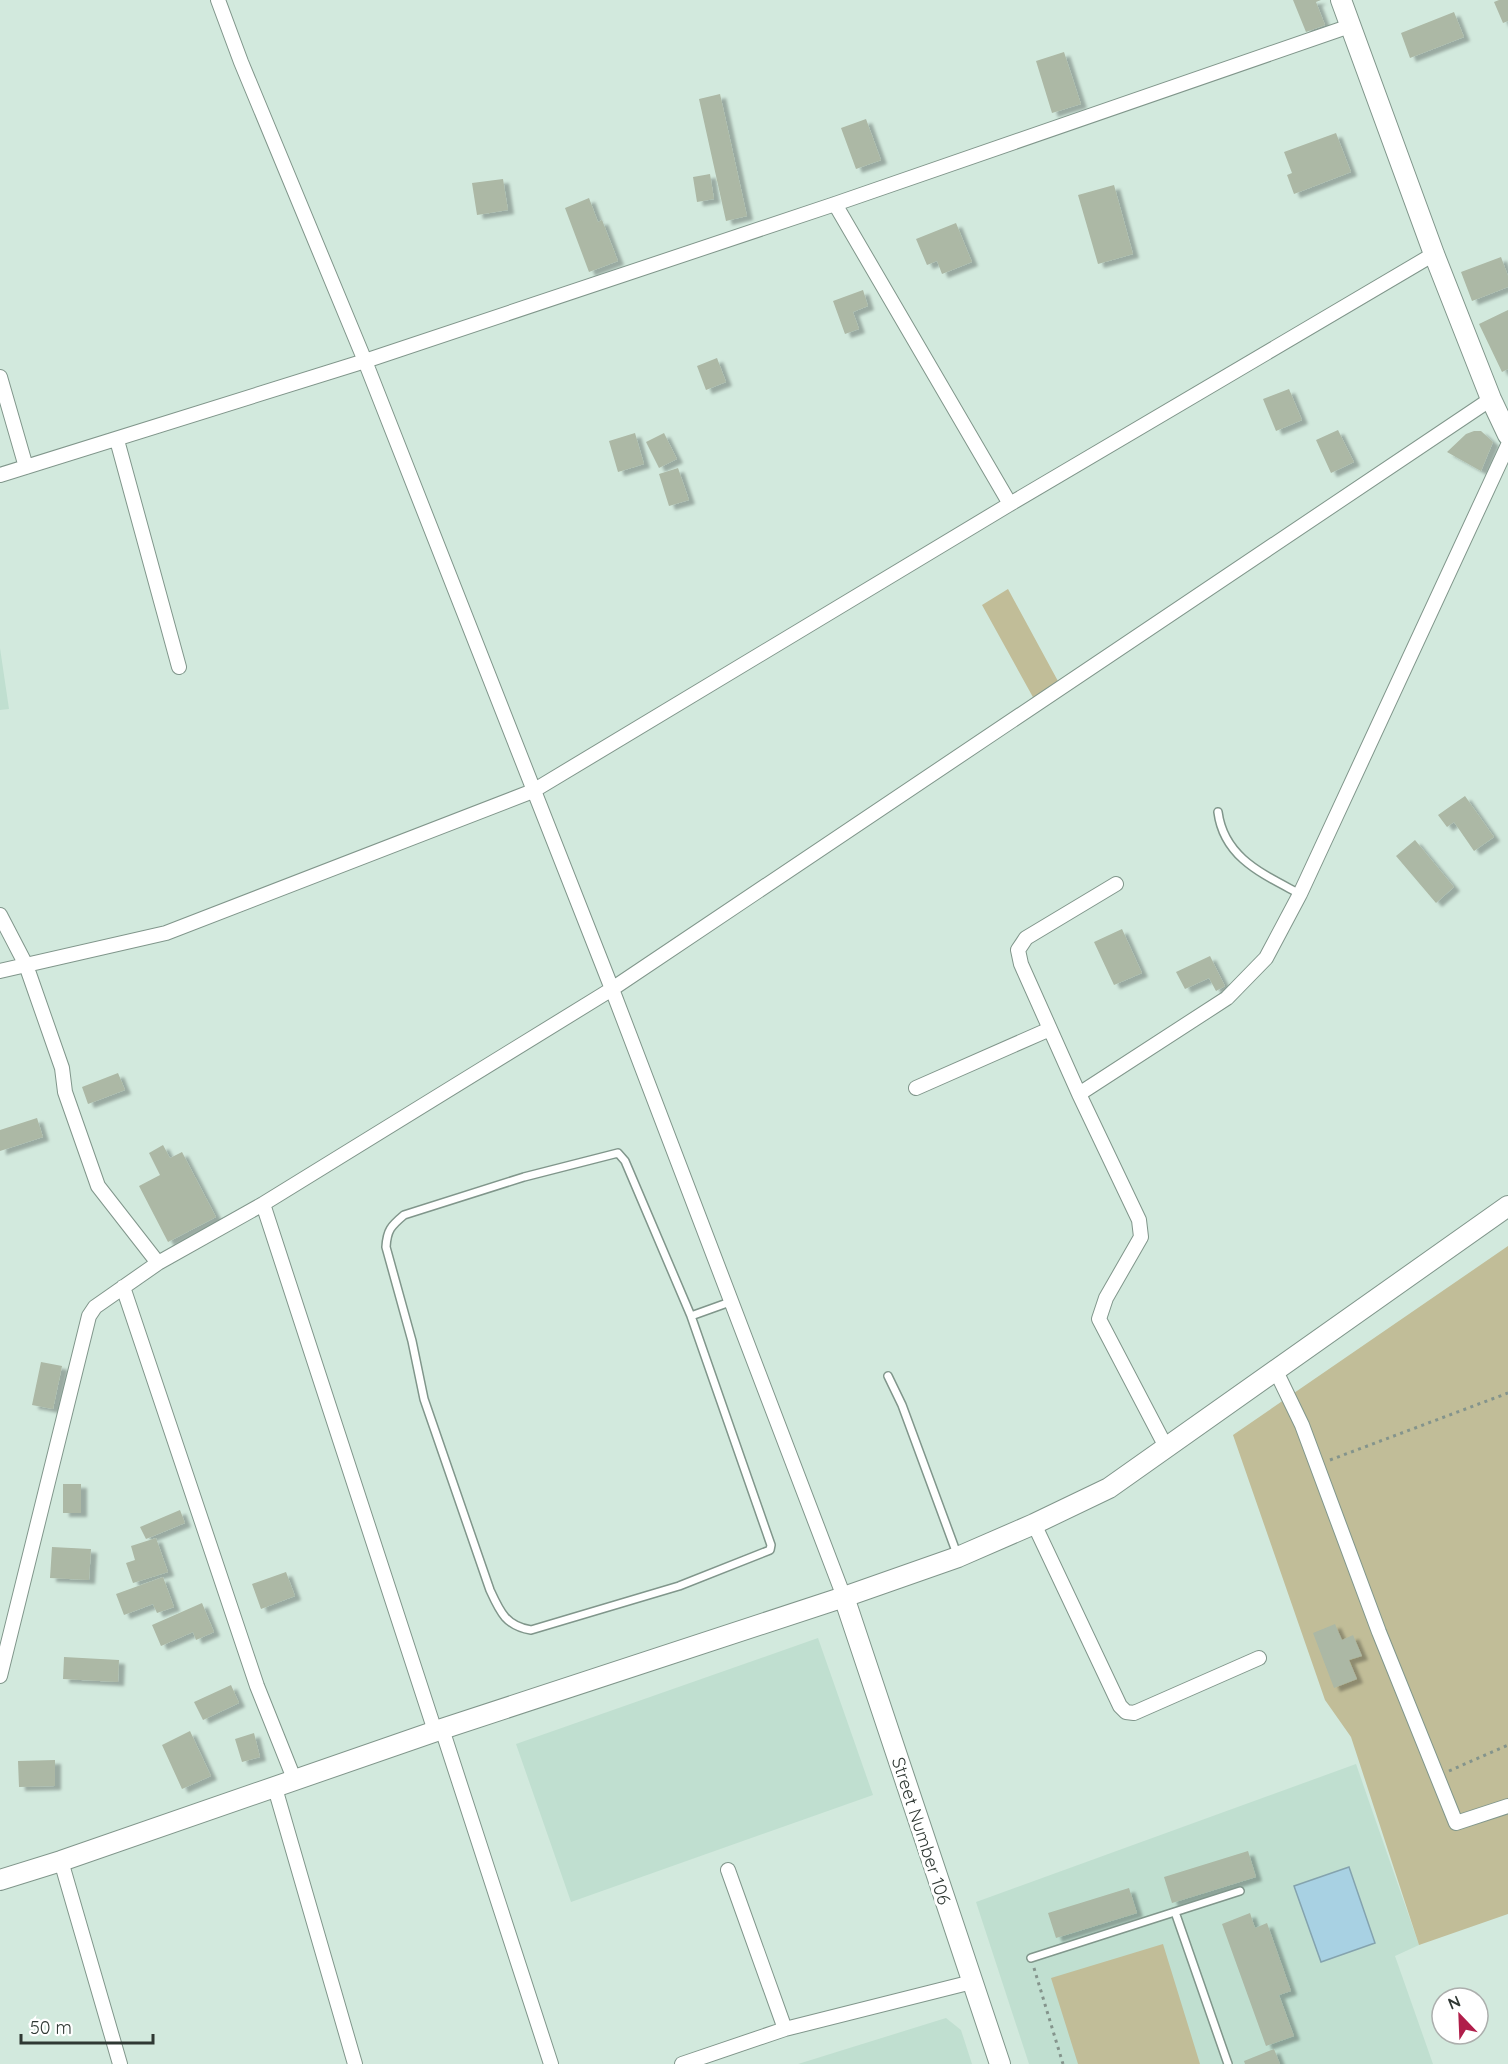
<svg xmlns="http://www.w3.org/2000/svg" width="1508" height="2064" viewBox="0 0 1508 2064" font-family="Quicksand,sans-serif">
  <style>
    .built { fill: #c0dfd0 }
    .green { fill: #c1bd98 }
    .water { fill: #a8d1e3; stroke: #84a3ae; stroke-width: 1.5 }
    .building { fill: #acb8a5; filter: url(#shadow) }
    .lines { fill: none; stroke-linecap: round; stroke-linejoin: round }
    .lane-casing { stroke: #80968b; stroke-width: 10 }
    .street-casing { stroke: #80968b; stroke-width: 16 }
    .secondary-casing { stroke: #80968b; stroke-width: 22 }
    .path { stroke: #84948c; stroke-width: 3; stroke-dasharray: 3 4.5; stroke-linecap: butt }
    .lane { stroke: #fff; stroke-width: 7 }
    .street { stroke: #fff; stroke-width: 14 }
    .secondary { stroke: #fff; stroke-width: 20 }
    .labels { text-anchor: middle; stroke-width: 6; stroke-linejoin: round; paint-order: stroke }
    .street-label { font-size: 18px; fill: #2f3833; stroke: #fff }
  </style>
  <defs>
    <filter id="shadow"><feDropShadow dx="6" dy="4" stdDeviation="1.5" flood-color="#0004"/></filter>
  </defs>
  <rect width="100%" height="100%" fill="#d2e9dd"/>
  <path class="built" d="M0,648L9,709L0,710Z
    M818,1638L873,1795L571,1902L516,1744Z
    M1356,1764L1419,1945L1395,1956L1433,2064H1029L976,1902Z
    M946,2018L961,2030L972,2064H798Z"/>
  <path class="green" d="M1008,589L1059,683L1034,699L982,605Z
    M1508,1246V1914L1419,1945L1351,1737L1325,1700L1233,1435Z
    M1163,1944L1200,2064H1078L1051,1978Z"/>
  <path class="water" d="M1349,1867L1375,1943L1321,1962L1294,1886Z"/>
  <path class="building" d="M1293,0H1321L1316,2L1325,25L1306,32Z
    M1499,0H1508V21L1503,23L1494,2Z
    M1454,12L1464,37L1410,58L1401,33Z
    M1064,52L1081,104L1052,113L1036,61Z
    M720,94L747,216L726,221L699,99Z
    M866,119L881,160L856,169L841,128Z
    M1336,133L1351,172L1294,194L1287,175L1292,173L1284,152Z
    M710,174L714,199L697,202L693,177Z
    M503,179L508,210L477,215L472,183Z
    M1114,185L1133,254L1098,264L1078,195Z
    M589,198L598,222L602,220L618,261L589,272L565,208Z
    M956,223L972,262L942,274L937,261L927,265L916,239Z
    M1501,257L1508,276V287L1472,301L1461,272Z
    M863,290L868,306L853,312L859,329L845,334L833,301Z
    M1508,310V369L1502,372L1479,324Z
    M717,358L726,382L706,390L697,366Z
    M1289,389L1302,420L1276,431L1263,399Z
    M1338,430L1354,462L1331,473L1316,440Z
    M1474,431H1481L1493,442L1481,471L1447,452L1466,434Z
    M635,433L644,464L618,472L609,441Z
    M664,433L677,459L659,468L646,442Z
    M678,468L689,500L669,506L659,474Z
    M1465,796L1494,837L1474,851L1454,822L1447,827L1438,815Z
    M1415,840L1454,887L1436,903L1396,856Z
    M1122,929L1142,973L1114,985L1094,942Z
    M1210,956L1225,986L1216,991L1209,978L1185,989L1176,972Z
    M118,1073L125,1090L88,1104L82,1087Z
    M37,1118L43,1137L0,1151V1130Z
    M163,1145L170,1158L182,1152L216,1217L168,1242L139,1186L160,1175L149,1153Z
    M41,1362L62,1366L53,1409L32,1405Z
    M63,1484H81V1513H63Z
    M180,1510L185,1523L146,1539L140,1527Z
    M156,1538L168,1572L133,1583L126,1563L135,1560L131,1546Z
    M52,1547L91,1549L89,1580L50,1578Z
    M286,1572L295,1596L261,1609L252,1584Z
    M163,1577L174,1607L157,1613L153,1604L124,1615L116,1594Z
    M202,1603L214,1632L196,1640L193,1632L161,1646L152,1625Z
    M1335,1624L1342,1640L1353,1635L1362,1656L1349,1660L1357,1679L1334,1688L1313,1633Z
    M64,1657L119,1660L118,1682L63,1679Z
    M231,1685L239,1703L203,1720L194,1702Z
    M190,1731L211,1776L182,1789L162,1745Z
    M254,1733L260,1757L242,1762L235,1739Z
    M55,1760V1786L19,1787L18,1761Z
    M1248,1851L1256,1877L1172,1903L1164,1877Z
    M1129,1888L1137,1913L1056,1938L1048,1913Z
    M1250,1913L1255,1928L1267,1923L1291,1991L1279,1995L1294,2036L1266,2046L1222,1924Z
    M1274,2049L1280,2064H1245L1244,2061Z"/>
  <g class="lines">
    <defs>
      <path id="lane" d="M1218,812C1224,858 1263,874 1300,894
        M618,1153L625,1161L691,1316L771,1545L770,1550L679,1586L531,1630C506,1626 500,1612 490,1590L424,1399L412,1341L386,1247C387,1230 391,1226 404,1215L524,1177Z
        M691,1316L730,1302
        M888,1376L902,1405L957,1554
        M1175,1912L1228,2064
        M1031,1958L1240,1891"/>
      <path id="street" d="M218,0L241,62L365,361L612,989L844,1597
        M835,204L1010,504
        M0,377L26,467
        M117,440L179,667
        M0,475L365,361L835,204L1350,26
        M1116,884L1026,938L1018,950L1021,964L1079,1094L1139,1220L1141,1237L1106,1298L1099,1319L1166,1447
        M0,915L26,965L62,1068L65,1092L98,1186L158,1263
        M0,971L166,933L533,791L1010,504L1434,254
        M916,1088L1050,1029
        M1079,1094L1227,998L1266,958L1300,894L1508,445
        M263,1204L435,1731
        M123,1287L257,1686L295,1781
        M1275,1369L1302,1425L1379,1632L1456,1823L1508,1806
        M1034,1524L1120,1706L1126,1712L1134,1713L1259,1658
        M0,1676L89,1316L95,1307L158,1263L263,1204L612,989L1491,399
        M442,1729L551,2064
        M275,1788L355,2064
        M61,1861L120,2064
        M728,1870L785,2029
        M682,2064L785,2029L972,1982"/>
      <path id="secondary" d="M1341,0L1434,254L1491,399L1508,435
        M844,1597L1000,2064
        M0,1880L61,1861L442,1729L844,1597L958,1557L1034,1524L1109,1488L1508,1206"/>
    </defs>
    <use href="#lane" class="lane-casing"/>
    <use href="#street" class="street-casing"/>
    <use href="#secondary" class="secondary-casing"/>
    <path class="path" d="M1330,1460L1508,1393
      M1449,1771L1508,1745
      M1034,1968L1063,2064"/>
    <use href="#lane" class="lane"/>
    <use href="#street" class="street"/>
    <use href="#secondary" class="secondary"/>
  </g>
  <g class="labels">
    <g class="street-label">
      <text transform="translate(921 1831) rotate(72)" y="6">Street Number 106</text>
    </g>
  </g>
  <g transform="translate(1460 2016) rotate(337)"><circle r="28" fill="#ffffff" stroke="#acafad" stroke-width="1.5"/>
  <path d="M0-4.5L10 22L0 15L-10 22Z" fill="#b01e4a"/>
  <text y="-9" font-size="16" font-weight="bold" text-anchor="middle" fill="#2f3833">N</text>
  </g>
  <path d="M21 2034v9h132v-9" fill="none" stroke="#2f3833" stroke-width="3"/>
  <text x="30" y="2034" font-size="18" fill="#2f3833" stroke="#ffffff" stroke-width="4.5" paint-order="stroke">50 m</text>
</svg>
